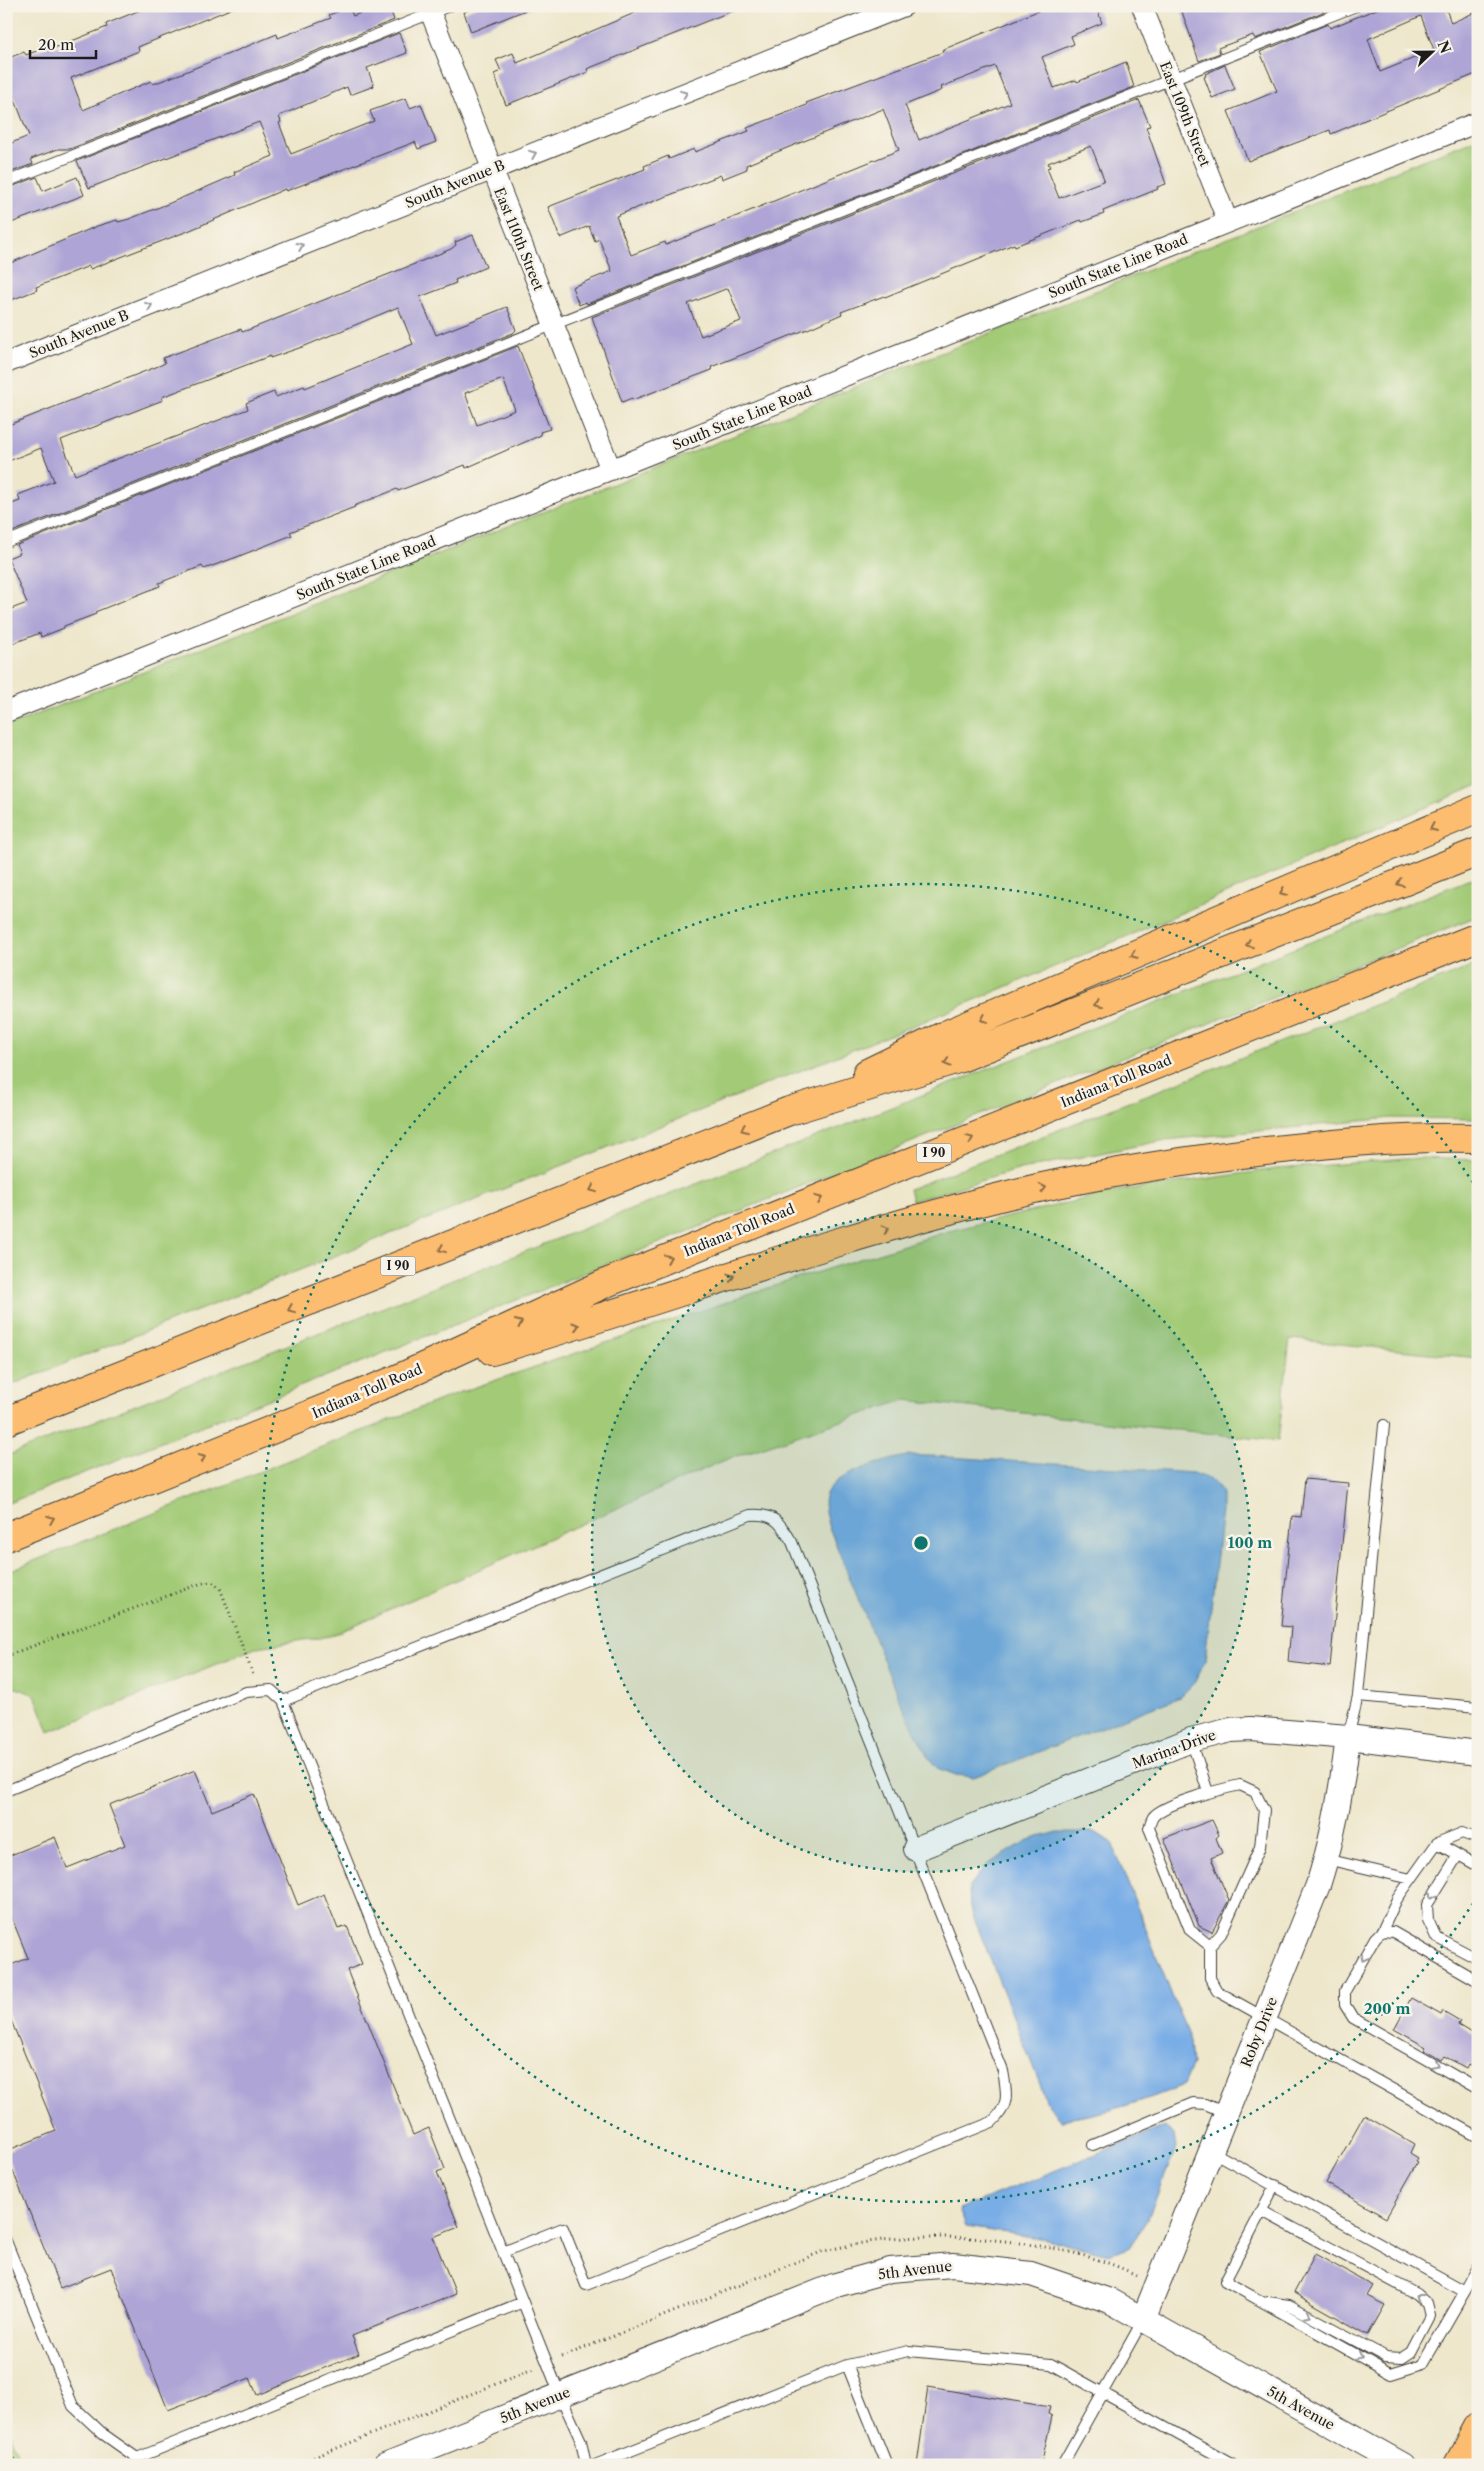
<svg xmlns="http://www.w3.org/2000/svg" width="1484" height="2471" viewBox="0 0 1484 2471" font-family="'Libre Caslon Text',serif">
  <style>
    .green { fill: #a3cb77; stroke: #60744a }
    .water { fill: #79ade6; stroke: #4a6481 }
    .building { fill: #aea5d6; fill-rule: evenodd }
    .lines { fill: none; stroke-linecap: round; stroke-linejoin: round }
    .service-casing { stroke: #3c3a36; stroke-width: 12 }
    .minor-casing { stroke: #3c3a36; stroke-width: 22 }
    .tertiary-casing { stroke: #3c3a36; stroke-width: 26 }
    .primary-casing { stroke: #3c3a36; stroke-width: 30 }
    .motorway-casing { stroke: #3c3a36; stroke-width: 30 }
    .path { stroke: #3c3a36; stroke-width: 3; stroke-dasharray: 1 4; stroke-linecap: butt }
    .service { stroke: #fff; stroke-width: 10 }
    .minor { stroke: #fff; stroke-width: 20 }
    .tertiary { stroke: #fff; stroke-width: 24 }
    .primary { stroke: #fcbd6f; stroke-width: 28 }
    .motorway { stroke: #fcbd6f; stroke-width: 28 }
    .oneway { stroke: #999 }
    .oneway2 { stroke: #8c6c46 }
    .ring { fill: none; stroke: #0f766e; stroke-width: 2.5; stroke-dasharray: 2.5 5 }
    .labels { text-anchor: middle; stroke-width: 5; stroke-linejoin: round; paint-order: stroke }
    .shield { fill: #f7f3e8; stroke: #5e5c59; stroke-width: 1 }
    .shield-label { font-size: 12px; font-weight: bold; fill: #1c1c1c }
    .street-label { font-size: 14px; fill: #1c1c1c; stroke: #f7f3e8 }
    .centre { fill: #0f766e; stroke: #f7f3e8; stroke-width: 2.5 }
    .ring-label { font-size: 15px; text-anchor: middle; font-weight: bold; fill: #0f766e; stroke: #f7f3e8; stroke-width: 5; stroke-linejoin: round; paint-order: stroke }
  </style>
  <rect width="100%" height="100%" fill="#f7f3e8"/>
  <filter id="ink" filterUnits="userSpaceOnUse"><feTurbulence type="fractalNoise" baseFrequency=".02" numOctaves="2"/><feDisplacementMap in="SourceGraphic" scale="10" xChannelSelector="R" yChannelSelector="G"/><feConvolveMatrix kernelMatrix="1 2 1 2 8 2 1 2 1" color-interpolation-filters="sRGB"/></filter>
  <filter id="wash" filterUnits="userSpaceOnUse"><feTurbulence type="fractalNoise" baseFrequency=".0096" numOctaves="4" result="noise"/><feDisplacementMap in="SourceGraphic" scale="20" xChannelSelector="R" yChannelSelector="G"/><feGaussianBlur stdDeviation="1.12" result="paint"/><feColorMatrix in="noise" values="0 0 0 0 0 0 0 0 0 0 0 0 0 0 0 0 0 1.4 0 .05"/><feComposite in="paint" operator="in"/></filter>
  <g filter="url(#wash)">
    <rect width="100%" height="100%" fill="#eee7cc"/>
    <path class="green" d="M1478,138V785L1123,938L915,1025L6,1387V727Z
      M1478,876V916L6,1504V1456Z
      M1478,964V1119L1391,1118L1166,1140L1021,1169L912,1201L909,1189Z
      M1419,1158L1478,1160V1358L1290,1339L1278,1441L905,1400L725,1460L330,1636L258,1647L49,1732L35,1695L6,1684V1572L458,1393L789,1281L949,1231L1117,1191L1276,1169Z
      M6,2425L22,2465H6Z"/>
    <path class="water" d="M933,1456L1193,1473L1211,1479L1222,1491V1511L1205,1660L1195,1682L1180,1697L974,1777L956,1775L937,1768L928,1757L899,1699L828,1525C826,1514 821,1502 827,1492C836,1474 883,1461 902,1457C912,1455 923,1456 933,1456Z
      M1058,1832H1095L1112,1843L1190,2041L1192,2064L1183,2085C1144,2102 1104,2113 1061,2120L1049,2107L970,1908L969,1887L985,1866L1028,1840Z
      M1166,2126L1174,2135L1176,2148L1148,2218L1130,2246L1109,2254L1046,2239L966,2227L959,2209Z"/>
    <g id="blocks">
      <path class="building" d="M150,6L235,7L138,47L139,51L71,78L83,110L151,81L153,84L185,72L277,34L278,38L331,18L329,15L349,7L353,16L377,6H389L394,20L70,149H58L31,159L33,164L6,174V145L29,136L6,77V59L24,52L26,55L52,45L54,48L102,29L107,27L106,24Z
        M478,6H533V7L471,32L464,12Z
        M651,6L742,7L587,69L588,72L506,105L494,74L501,71L496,60L513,53L517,63Z
        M1050,6H1096L1102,23L1071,36L1074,44L1042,57L1054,88L1076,80L1077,82L1126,62L1134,87L587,304L586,302L579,305L572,287L612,271L599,239L595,241L589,226L560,238L548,207L645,169L644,166L668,156L669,159L694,149L695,152L749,131L747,128L807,105L806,103L943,52L942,50ZM995,66L1010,103L919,140L905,105L942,90L941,87ZM883,109L899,150L666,245L665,242L631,255L616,216L721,175L722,179L747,169L746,165L777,152Z
        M1180,6H1321L1323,12L1255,39L1253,35L1218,48L1220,53L1199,61Z
        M1384,6H1445L1451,23L1478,11V73L1331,134L1330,130L1248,161L1228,111L1277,91L1260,52L1328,24L1330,28ZM1421,16L1434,50L1380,72L1368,39Z
        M399,33L407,53L367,68L374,86L350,95L347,87L279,116L281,122L279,123L291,154L374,121L370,111L406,98L410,108L421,104L436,142L418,149L415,142L286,191L285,189L188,231L90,269L89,266L36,287L37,290L6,302V265L97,226L117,220L118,222L129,219L170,203L235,175L234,172L273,156L259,122L89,188L77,161Z
        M1225,65L1235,89L1212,98L1204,77L1206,76L1205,74Z
        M1139,100L1150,126L1146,127L1166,184L1157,187L1158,189L1103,211L1104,214L1082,222L1081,220L1015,246L1014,244L885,297L884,296L841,312L842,314L810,328L711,367L712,370L632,400V398L622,402L592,317ZM1091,146L1104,179L1103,181L1059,198L1047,168L1050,167L1048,163ZM728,288L741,321L701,336L688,304Z
        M37,177L43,191L77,177L84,195L6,225V189Z
        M473,235L486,267L455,280L456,283L420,297L436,335L507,307L516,330L513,333L12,532L6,519V506L20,501L18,495L54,481L41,448L6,462V426L161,365L165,363L163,358L241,329L242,332L248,330L412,265L451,249L456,245L455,242ZM398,307L413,344L305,388L304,386L276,397L274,392L246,403L248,409L75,475L61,440L163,400L162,397L270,356V358L305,346Z
        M518,346L550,429L540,432L541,435L466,468L465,465L398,491L397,489L354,506L355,507L290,532L292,535L237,557L204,569L202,566L159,583L160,586L95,612L96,614L64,626V628L41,637L40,633L6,646V611L27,603L8,558L20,553L17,545ZM503,379L515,410L477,425L465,393Z
        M1305,1479L1348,1483L1330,1667L1288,1662L1291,1627L1281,1626L1292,1516L1301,1517Z
        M195,1770L212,1811L254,1794L298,1905L324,1894L338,1929L347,1926L362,1964L347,1970L413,2135L429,2128L445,2169L437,2172L459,2227L433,2237L456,2294L352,2336L359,2354L257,2395L250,2378L168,2410L111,2268L60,2288L6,2154V2151L56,2131L6,2008V1967L28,1958L6,1904V1857L55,1837L67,1868L125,1845L109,1805Z
        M1212,1820L1219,1835L1216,1838L1222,1853L1211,1858L1229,1900L1212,1932L1199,1926L1164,1838Z
        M1411,1998L1441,2015L1443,2011L1460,2021L1458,2025L1478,2037V2069L1468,2064L1466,2068L1444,2056L1441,2060L1424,2050L1426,2047L1394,2029Z
        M1364,2115L1414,2144L1410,2153L1418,2158L1416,2161L1418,2162L1386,2218L1326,2183Z
        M1315,2254L1373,2286L1367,2296L1385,2305L1368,2335L1294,2293Z
        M928,2387L1050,2407L1048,2414L1052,2416L1041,2465H917Z"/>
    </g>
  </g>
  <g filter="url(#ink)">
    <use href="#blocks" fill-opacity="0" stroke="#3c3a36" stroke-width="1"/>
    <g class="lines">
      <defs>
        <path id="service" d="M6,182L449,6
          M6,542L1356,6
          M1358,1696L1478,1707
          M283,1701L750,1515C774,1513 780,1522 792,1542L1003,2071C1007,2094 1010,2105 992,2122L586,2285L563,2228L503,2252
          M1348,1737L1358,1696L1384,1425
          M1191,1740L1208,1792
          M1240,1785L1255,1792L1264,1810L1260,1847L1221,1934L1210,1946L1190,1930L1149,1828C1150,1825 1151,1820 1153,1817C1164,1803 1222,1789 1240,1785Z
          M6,1791L246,1692L271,1690L283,1701L560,2395L581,2441L586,2465
          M1437,1843L1478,1866
          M1458,1855L1427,1905L1428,1920L1436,1937L1478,1959
          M1326,1859L1411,1879
          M1382,1931L1397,1899L1437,1843L1462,1833L1478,1839
          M1210,1946V1978L1217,1991L1478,2137
          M1478,1981L1393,1932L1382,1931L1375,1938L1345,1991V2005L1353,2018L1478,2089
          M1093,2145L1193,2103L1205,2104L1226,2113
          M1211,2151L1465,2291L1478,2267
          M1275,2185L1225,2281L1391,2374L1423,2364L1465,2291
          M1262,2211L1416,2294L1427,2304L1430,2316L1411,2352L1402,2358L1386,2357L1289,2305L1268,2302
          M6,2241L73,2406L103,2434L137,2458
          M847,2365L909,2351L1051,2364L1233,2465
          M139,2465L137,2458L523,2302
          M595,2465L847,2365L887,2465
          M1062,2465L1143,2320"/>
        <path id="minor" d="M428,6L611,470
          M1142,6L1228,222
          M6,363L904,6
          M6,712L1478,122"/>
        <path id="tertiary" d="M916,1849L1191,1740L1231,1730L1251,1729L1348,1737L1478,1753
          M1143,2320L1318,1885C1334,1836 1342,1788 1348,1737
          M385,2465L836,2285L890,2270L953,2265L1031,2274L1110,2301L1403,2465"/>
        <path id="primary" d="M1458,2465L1478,2428"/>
        <path id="motorway" d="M867,1073L945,1035L1478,809
          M492,1351C663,1300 831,1239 1004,1196C1085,1176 1167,1163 1249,1153C1325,1144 1402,1136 1478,1138
          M6,1421L789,1111L958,1059L1478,852
          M6,1537L395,1380L606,1283L1478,937"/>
      </defs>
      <use href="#service" class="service-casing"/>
      <use href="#minor" class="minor-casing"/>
      <use href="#tertiary" class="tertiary-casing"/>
      <use href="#primary" class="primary-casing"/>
      <use href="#motorway" class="motorway-casing"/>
      <path class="path" d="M6,1656L202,1583L212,1582L220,1588L254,1677
        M562,2357L821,2252C848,2245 875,2240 904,2238C968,2233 1079,2245 1136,2275
        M6,2440L16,2465
        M295,2465L533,2369"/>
      <use href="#service" class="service"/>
      <use href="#minor" class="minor"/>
      <use href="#tertiary" class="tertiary"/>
      <use href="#primary" class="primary"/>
      <use href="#motorway" class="motorway"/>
    </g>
    <defs><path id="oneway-chevron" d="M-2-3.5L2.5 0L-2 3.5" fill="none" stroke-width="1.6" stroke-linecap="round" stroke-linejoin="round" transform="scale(1.25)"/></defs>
    <g class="oneway">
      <use href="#oneway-chevron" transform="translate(684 94) rotate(-22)"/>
      <use href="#oneway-chevron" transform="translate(533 154) rotate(-22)"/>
      <use href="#oneway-chevron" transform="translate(300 246) rotate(-22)"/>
      <use href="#oneway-chevron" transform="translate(149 306) rotate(-22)"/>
      <use href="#oneway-chevron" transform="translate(1432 1896) rotate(122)"/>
      <use href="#oneway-chevron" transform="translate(1364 1958) rotate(119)"/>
      <use href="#oneway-chevron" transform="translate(1436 2065) rotate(29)"/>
      <use href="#oneway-chevron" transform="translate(1418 2297) rotate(-143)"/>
      <use href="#oneway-chevron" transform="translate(1308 2315) rotate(28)"/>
      <use href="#oneway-chevron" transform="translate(1359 2356) rotate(29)"/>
    </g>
    <g class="oneway2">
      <use href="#oneway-chevron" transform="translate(1433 828) rotate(157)"/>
      <use href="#oneway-chevron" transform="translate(1400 883) rotate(158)"/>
      <use href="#oneway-chevron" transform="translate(1283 892) rotate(157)"/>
      <use href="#oneway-chevron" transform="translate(1249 944) rotate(158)"/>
      <use href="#oneway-chevron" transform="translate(1134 955) rotate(157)"/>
      <use href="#oneway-chevron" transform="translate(1098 1004) rotate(158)"/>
      <use href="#oneway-chevron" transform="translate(984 1019) rotate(157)"/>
      <use href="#oneway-chevron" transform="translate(947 1063) rotate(163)"/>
      <use href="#oneway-chevron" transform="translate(744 1129) rotate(158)"/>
      <use href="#oneway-chevron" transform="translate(970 1139) rotate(-22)"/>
      <use href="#oneway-chevron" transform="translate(1043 1188) rotate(-12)"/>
      <use href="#oneway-chevron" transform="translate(593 1189) rotate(158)"/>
      <use href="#oneway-chevron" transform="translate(819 1199) rotate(-22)"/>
      <use href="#oneway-chevron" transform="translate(886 1229) rotate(-16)"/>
      <use href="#oneway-chevron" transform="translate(442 1249) rotate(158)"/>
      <use href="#oneway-chevron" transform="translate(668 1258) rotate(-22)"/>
      <use href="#oneway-chevron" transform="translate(731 1277) rotate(-18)"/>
      <use href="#oneway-chevron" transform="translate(291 1309) rotate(158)"/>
      <use href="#oneway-chevron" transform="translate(519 1323) rotate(-25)"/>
      <use href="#oneway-chevron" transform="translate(576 1326) rotate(-17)"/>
      <use href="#oneway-chevron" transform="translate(202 1458) rotate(-22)"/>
      <use href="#oneway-chevron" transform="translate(51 1519) rotate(-22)"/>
    </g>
  </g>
  <circle cx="921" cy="1543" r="329" fill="#0f766e" fill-opacity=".12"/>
  <g class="ring">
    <circle cx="921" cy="1543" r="329"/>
    <path d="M1477 1897A659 659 0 1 1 1477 1189"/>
  </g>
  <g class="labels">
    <g class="shield">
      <rect x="916.5" y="1143.5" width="35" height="19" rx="4"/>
      <rect x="380.5" y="1256.5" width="35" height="19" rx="4"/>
    </g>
    <g class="shield-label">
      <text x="934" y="1157">I 90</text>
      <text x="398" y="1270">I 90</text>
    </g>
    <g class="street-label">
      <text transform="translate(1185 114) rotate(68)" y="5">East 109th Street</text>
      <text transform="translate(455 184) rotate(-22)" y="5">South Avenue B</text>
      <text transform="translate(519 239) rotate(68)" y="5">East 110th Street</text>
      <text transform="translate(1118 266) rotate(-22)" y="5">South State Line Road</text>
      <text transform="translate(79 334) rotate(-22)" y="5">South Avenue B</text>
      <text transform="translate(742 418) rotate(-22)" y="5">South State Line Road</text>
      <text transform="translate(366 568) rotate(-22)" y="5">South State Line Road</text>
      <text transform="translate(1116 1081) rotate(-22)" y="5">Indiana Toll Road</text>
      <text transform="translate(739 1230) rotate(-22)" y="5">Indiana Toll Road</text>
      <text transform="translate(367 1391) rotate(-23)" y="5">Indiana Toll Road</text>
      <text transform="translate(1174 1749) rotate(-20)" y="5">Marina Drive</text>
      <text transform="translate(1259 2032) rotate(-68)" y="5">Roby Drive</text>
      <text transform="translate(915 2270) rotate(-7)" y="5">5th Avenue</text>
      <text transform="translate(535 2405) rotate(-22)" y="5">5th Avenue</text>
      <text transform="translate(1301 2408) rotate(29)" y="5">5th Avenue</text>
    </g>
  </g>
  <circle cx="921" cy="1543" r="8" class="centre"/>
  <g class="ring-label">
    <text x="1250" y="1548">100 m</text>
    <text x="1387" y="2014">200 m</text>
  </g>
  <rect width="1484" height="2471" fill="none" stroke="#f7f3e8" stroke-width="25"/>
  <g transform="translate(1432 52) rotate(68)" stroke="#f7f3e8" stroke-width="4" paint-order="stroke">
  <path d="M0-4L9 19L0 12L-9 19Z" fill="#1c1c1c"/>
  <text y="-8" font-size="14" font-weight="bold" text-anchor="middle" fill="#1c1c1c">N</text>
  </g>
  <path d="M30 50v8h66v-8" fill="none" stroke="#1c1c1c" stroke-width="2.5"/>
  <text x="38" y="50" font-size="15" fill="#1c1c1c" stroke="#f7f3e8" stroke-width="4" paint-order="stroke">20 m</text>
</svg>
